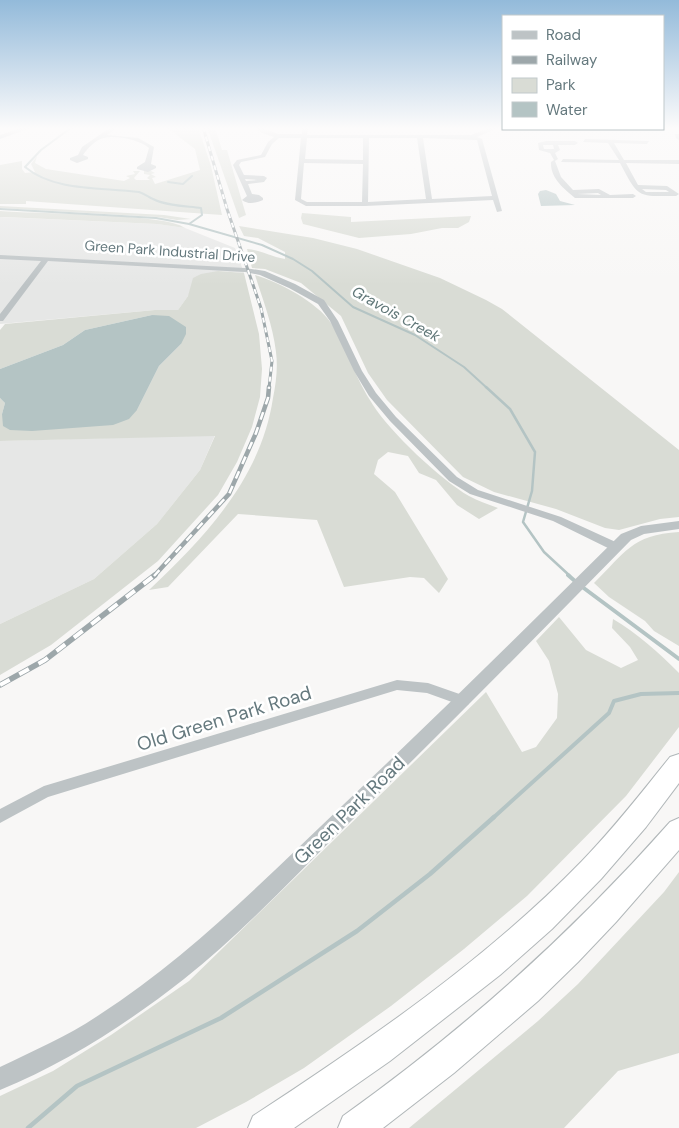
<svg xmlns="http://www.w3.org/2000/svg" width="679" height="1128" viewBox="0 0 679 1128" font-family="'DM Sans',sans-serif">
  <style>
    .built { fill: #e6e7e6 }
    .green { fill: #d9dcd5 }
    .water { fill: #b4c4c4 }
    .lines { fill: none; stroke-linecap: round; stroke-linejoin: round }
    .stream-far3 { stroke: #b4c4c4; stroke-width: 2 }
    .stream-far2 { stroke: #b4c4c4; stroke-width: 2.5 }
    .stream-far1 { stroke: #b4c4c4; stroke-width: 4 }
    .stream { stroke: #b4c4c4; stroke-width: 4.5 }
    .motorway-casing { stroke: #b1b7b9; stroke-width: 2 }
    .minor { fill: #bdc3c5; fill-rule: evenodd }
    .tertiary { fill: #bdc3c5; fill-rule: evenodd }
    .motorway { fill: #fff; fill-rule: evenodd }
    .rail-far2-casing { stroke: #9da7aa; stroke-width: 3 }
    .rail-far1-casing { stroke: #9da7aa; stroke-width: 4.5 }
    .rail-casing { stroke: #9da7aa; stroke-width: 5.5 }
    .rail-far2 { stroke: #fff; stroke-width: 2; stroke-dasharray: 5; stroke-linecap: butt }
    .rail-far1 { stroke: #fff; stroke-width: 2.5; stroke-dasharray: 8; stroke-linecap: butt }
    .rail { stroke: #fff; stroke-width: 4; stroke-dasharray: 11; stroke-linecap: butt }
    .labels { text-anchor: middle; stroke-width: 5; stroke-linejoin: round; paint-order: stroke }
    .far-street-label { font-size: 14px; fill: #65797e; stroke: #fff }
    .far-water-label { font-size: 15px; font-style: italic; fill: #607778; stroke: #fff }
    .near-street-label { font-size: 19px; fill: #65797e; stroke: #fff }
  </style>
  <rect width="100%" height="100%" fill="#f8f7f6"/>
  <path class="built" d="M0,217L157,224L185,228L235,248L244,273L218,271L188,296L178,310H155L0,324Z
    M215,435L200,470L157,524L94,579L0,624V441Z"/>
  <path class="green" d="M166,127H198L211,166L222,215L26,201V204H0V165L22,161V169L25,173L35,172L31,164L37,156L35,163L46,169L124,181L130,178L126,176L135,174L133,171H140L134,178L136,180H150L147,178L150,175L144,174V171H151L155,173L151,174L156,177L152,178L155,184L200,170L195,149Z
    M207,127H215L222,150H227L246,215L239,218Z
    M0,206L164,215L191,219L177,220L158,217L0,208Z
    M0,211C32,214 166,213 185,228L157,224L4,217H0Z
    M302,213L351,217V222L471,216L469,222L458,228H442L411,234L359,238L303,224L301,218Z
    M239,226L313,238L357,249L440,278L486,300L502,309L679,450V517L660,519L619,530L605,528L556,509L494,492L463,477L387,400L368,373L341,316L301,283L265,269L252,268L247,249C261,250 272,257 285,259V252L258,238L244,236Z
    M218,271L244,273L259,334L262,369L260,397L252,427L237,462L218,495L158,561L51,645L0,675V624L94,579L157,524L200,470L215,436L0,441V398L5,403L2,414L137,410L159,366L181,344L152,315L85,330L63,345L0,369V330L5,324L155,310H178L188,296L193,278L201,274Z
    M255,275C279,282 317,302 331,323C347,349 355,378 373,405C390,432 441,480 469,496C478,501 488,504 498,508L479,519L457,505L436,480L419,473L408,456L388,452L378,460L374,474L395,492L448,579L439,593L424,578L410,577L344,587L317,520L238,514L168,587L149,590C206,536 261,478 273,398C276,383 278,368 276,352C273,326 263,300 255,275Z
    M679,532V646L654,631L645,621L609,597L594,583C625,553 631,535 679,532Z
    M559,617L586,650L621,668L638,660L630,647L612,628L613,619C637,633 659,653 679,673V727L626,796L527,896L464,949L391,1006L304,1068L246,1102L196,1128H0V1096L53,1071L111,1035L189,981L486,692L522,752L536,747L557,718L558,694L549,661L536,641Z
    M679,872V1053L618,1071L564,1128H409L538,1021L578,984L664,892Z"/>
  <path class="water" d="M546,190L556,194L560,201L575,205L541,206L538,194L540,191Z
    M152,315L169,316L186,327V334L181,344L159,366L137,410L129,419L113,425L32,431L10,430L3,426L2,414L5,403L0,398V369L63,345L85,330Z"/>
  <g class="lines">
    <path class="stream-far3" d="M72,127L41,150L25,167C55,192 102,187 139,192C145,194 148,197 153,199C167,206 186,206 201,208L202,215L189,224
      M168,182L183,184L192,176
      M0,209L156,218L189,224L262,245L293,259L312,271L353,307L415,335L464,367L487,388"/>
    <path class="stream-far2" d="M486,387L510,409L535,452L532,491L523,522L544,552L570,576"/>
    <path class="stream-far1" d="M568,575L576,582
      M581,586L679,659
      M493,818L609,713L614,701L641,694L679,693"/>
    <path class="stream" d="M28,1128L77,1086L221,1018L357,931L430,874L494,817"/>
    <defs>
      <path id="motorway" d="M679,754V783L646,827L601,879L552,929L500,975L390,1061L294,1128H248L253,1116C369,1040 485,961 582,861C614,828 642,792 670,757Z
        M679,818V850L616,922L578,962L538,1001L454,1073L383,1128H338L343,1116C465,1029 571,934 670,822Z"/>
    </defs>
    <use href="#motorway" class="motorway-casing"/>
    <path class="minor" d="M24,127H33L0,139V135Z
      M111,127H117L107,135L138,138L154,147L151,164L156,166V168L148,172L137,169V167L145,162L149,148C140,140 116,135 104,138C96,139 87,149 83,155L88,157V159L77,163L70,160V158L78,155L82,147Z
      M254,127H260L278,134H302V127H308L307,135H471L492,127H500L477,137L482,139L502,211L497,212L493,200L365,206H306L295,200L301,138H279L272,144L265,157L241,162L239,165L244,175L264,176L267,178L264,182L248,184L252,194L259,195L263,198V200C255,203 249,205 242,200L247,196L233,165L237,160L261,155L268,142L274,137L262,133ZM307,138H363V160L305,159ZM369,138H417L426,199L368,202ZM423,138L477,140L492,196L432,199ZM304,163L363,164L362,202H307L301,199ZM245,179L258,180L246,181Z
      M675,134H679V140L676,138Z
      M585,139L649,141L647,144L614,143L624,160H679V164L626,163L638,185L667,186L679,194L676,196C637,196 639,199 620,163L561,162L563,159L619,160L608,143L583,142ZM642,189L666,190L669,192H646Z
      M546,141H575L578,143L575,145H558L560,150L555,153L558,159L555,161L561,177L573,190L599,189L610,195L633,194L636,196L633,198H575C564,189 550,178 551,162L554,160L550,153L539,150L538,143ZM543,145H553L554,149H544ZM598,193L601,195L577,194Z
      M0,255L245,268L265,271L295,284L324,300L338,321L362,371L376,393L396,417L457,477L478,490L561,517L620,544L622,547L620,550H612L553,521L470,494L449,481L390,421L369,396L354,371L330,321L318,304L289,288L260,275L245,272L48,261L3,321H0V314L41,261L0,259Z
      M397,680L428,683L468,697L470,701L468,705L463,706L427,693L397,690L48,797L0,823V809L44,786Z"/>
    <path class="tertiary" d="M679,521V529L644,534L631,540C537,636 443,731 347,825C294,876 243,933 184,979C128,1023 66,1063 0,1090V1067C33,1051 68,1036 99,1015C189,957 265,879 343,805C437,716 529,625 621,534L641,526Z"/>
    <use href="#motorway" class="motorway"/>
    <defs>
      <path id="rail-far2" d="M203,127L227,209L261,308L272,361L269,388"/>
      <path id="rail-far1" d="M154,576L229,494L256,433L268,398L269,387"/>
      <path id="rail" d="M0,685L45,660L155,575"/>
    </defs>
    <use href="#rail-far2" class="rail-far2-casing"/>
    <use href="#rail-far1" class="rail-far1-casing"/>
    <use href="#rail" class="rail-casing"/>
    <use href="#rail-far2" class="rail-far2"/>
    <use href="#rail-far1" class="rail-far1"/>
    <use href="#rail" class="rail"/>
  </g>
  <linearGradient id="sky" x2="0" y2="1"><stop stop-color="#93bada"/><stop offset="0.45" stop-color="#fcfbfb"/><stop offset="1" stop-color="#fcfbfb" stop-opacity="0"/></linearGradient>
  <rect width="679" height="285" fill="url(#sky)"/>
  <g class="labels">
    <g class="far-street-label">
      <text transform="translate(170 251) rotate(4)" y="5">Green Park Industrial Drive</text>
    </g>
    <g class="far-water-label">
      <text transform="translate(396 314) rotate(29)" y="5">Gravois Creek</text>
    </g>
    <g class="near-street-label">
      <text transform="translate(224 718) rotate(-17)" y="7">Old Green Park Road</text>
      <text transform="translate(349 810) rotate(-44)" y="7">Green Park Road</text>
    </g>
  </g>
  <rect x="502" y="15" width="162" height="115" fill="#ffffff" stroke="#c1c9cb"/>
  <rect x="512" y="31" width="25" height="8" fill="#bdc3c5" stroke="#c1c9cb"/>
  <text x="546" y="40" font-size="15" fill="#65797e">Road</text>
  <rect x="512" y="56" width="25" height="8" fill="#9da7aa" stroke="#c1c9cb"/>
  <text x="546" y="65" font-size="15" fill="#65797e">Railway</text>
  <rect x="512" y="78" width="25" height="15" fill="#d9dcd5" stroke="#c1c9cb"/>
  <text x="546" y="90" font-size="15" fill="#65797e">Park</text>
  <rect x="512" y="102" width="25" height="15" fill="#b4c4c4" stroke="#c1c9cb"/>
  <text x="546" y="115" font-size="15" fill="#65797e">Water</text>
</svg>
